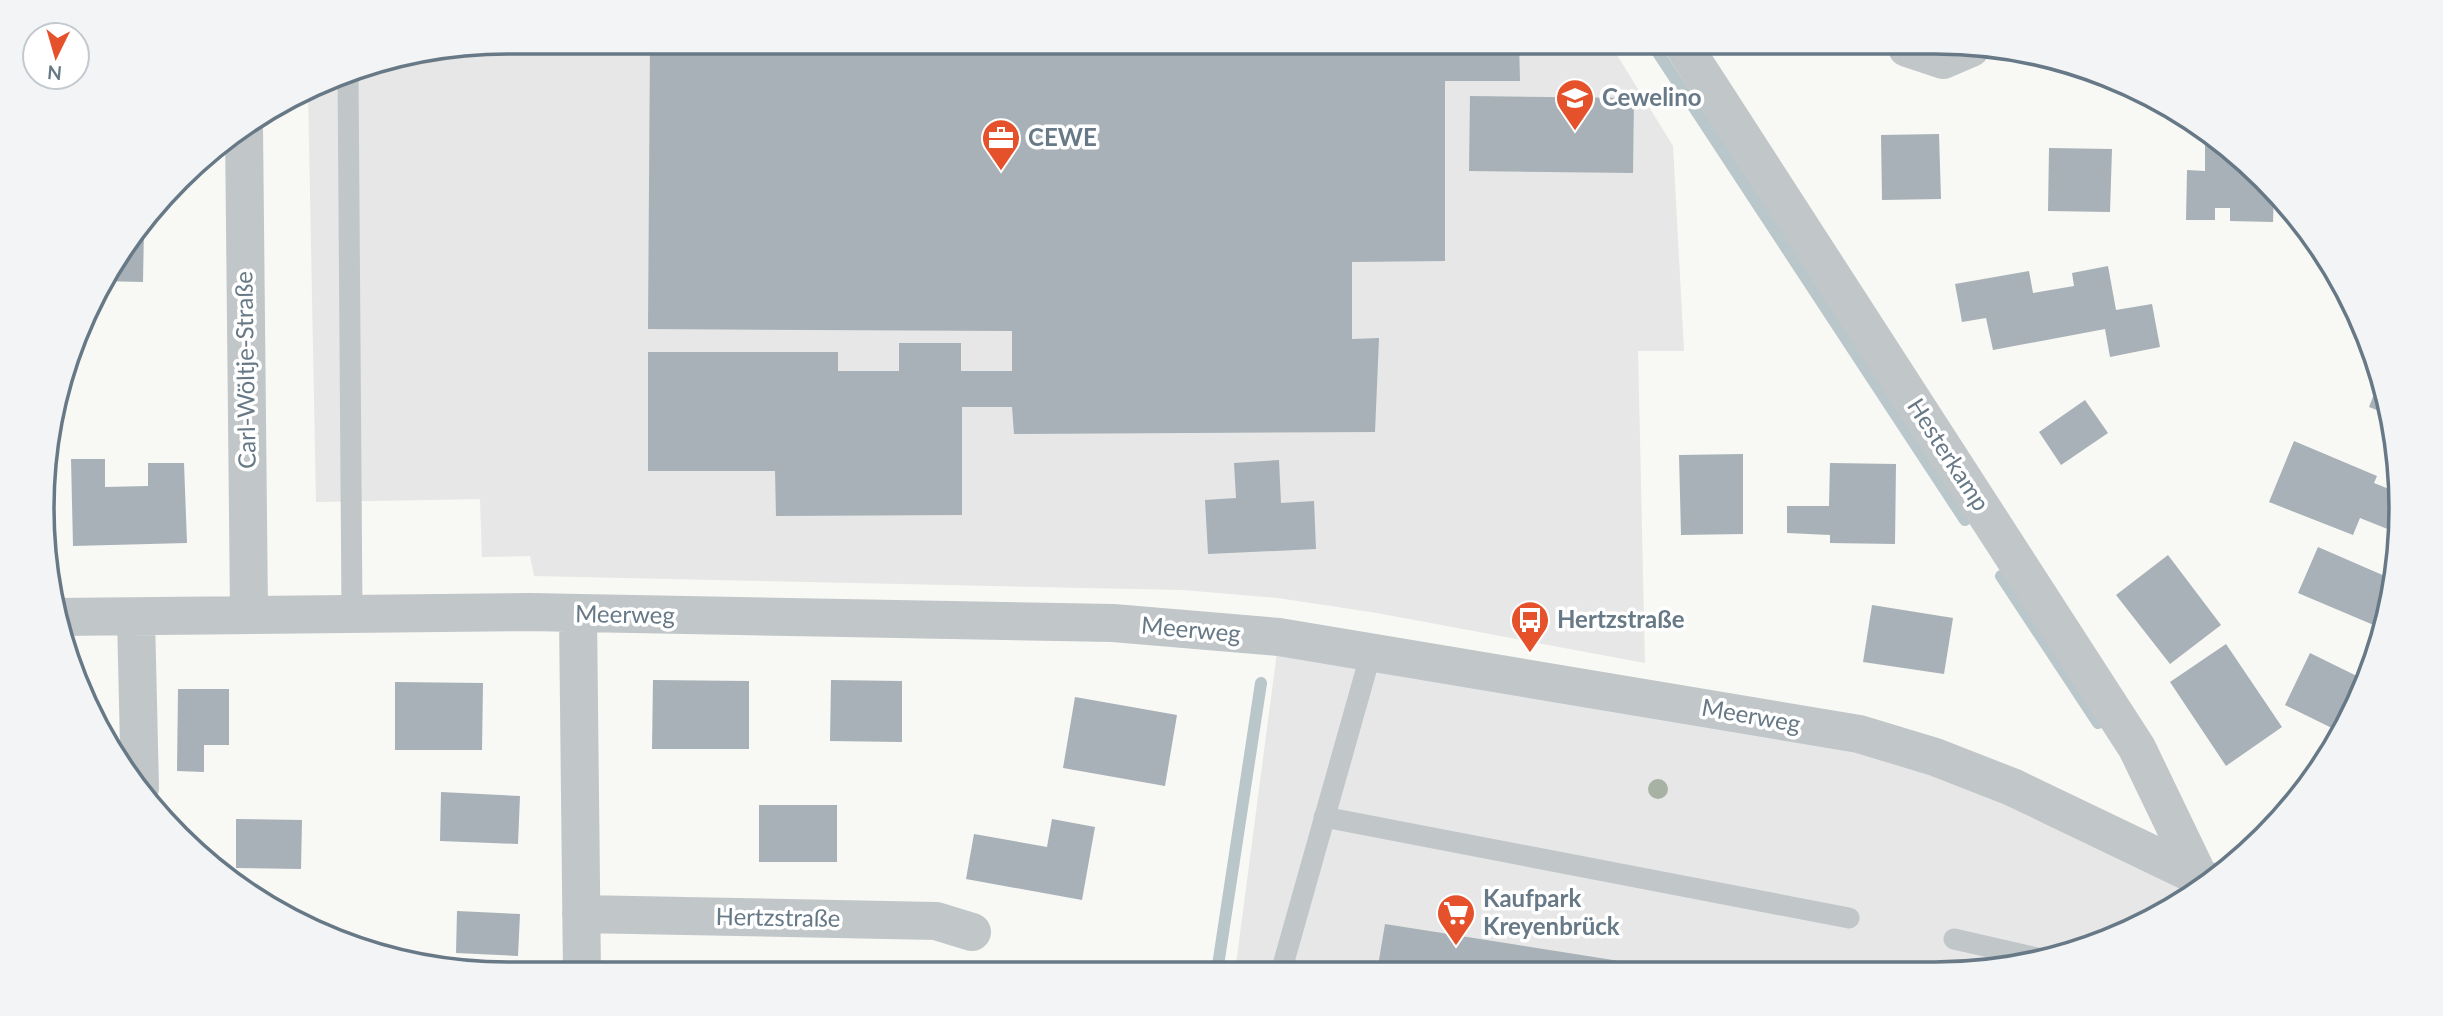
<svg xmlns="http://www.w3.org/2000/svg" width="2443" height="1016" viewBox="0 0 2443 1016" font-family="Lato,sans-serif">
  <style>
    .built { fill: #e6e7e6 }
    .lines { fill: none; stroke-linecap: round; stroke-linejoin: round }
    .stream { stroke: #b9c6ca; stroke-width: 12 }
    .building { fill: #a8b1b7 }
    .lane { stroke: #c1c6c9; stroke-width: 21 }
    .street { stroke: #c1c6c9; stroke-width: 38 }
    .tree { fill: #a8b2a4 }
    .labels { text-anchor: middle; stroke-width: 7; stroke-linejoin: round; paint-order: stroke }
    .poi-label { font-size: 24px; font-weight: bold; fill: #677986; stroke: #fff; text-anchor: start }
    .street-label { font-size: 24px; fill: #677986; stroke: #fff }
    .rim { fill: none; stroke: #677986; stroke-width: 3.5 }
  </style>
  <rect width="100%" height="100%" fill="#f8f8f5"/>
  <path class="built" d="M508,42H1609L1673,146L1684,351H1638L1645,663L1377,613L1278,598L1182,590L534,576L530,556L482,557L480,499L316,502L308,89L358,67Z
    M1279,637L1859,734L2208,881L2141,926L1996,970L1235,972Z"/>
  <g class="lines">
    <path class="stream" d="M1651,42L1965,520
      M2001,576L2098,723
      M1217,972L1261,683"/>
  </g>
  <path class="building" d="M650,42H1519L1520,81H1445V261L1352,262V339L1379,338L1375,432L1014,434L1012,407H962V515L776,516L775,471H648V352H838V371H899V343H961V371H1012V331L648,329Z
    M1470,96L1634,98L1633,173L1469,171Z
    M2205,132L2242,157L2274,191L2273,222L2230,221V208H2215V220H2186L2187,170L2205,171Z
    M1939,134L1941,199L1882,200L1881,135Z
    M2049,148L2112,149L2110,212L2048,211Z
    M144,227L143,282L101,281L104,275Z
    M2108,266L2116,310L2152,304L2160,347L2110,357L2105,329L1993,350L1986,318L1962,322L1955,284L2029,271L2033,293L2074,286L2072,273Z
    M2381,376L2385,387L2390,415L2369,407Z
    M2085,400L2108,433L2061,465L2039,432Z
    M2294,441L2377,476L2374,483L2399,493V523L2395,532L2360,518L2353,535L2269,502Z
    M1743,454V534L1681,535L1679,455Z
    M71,459H105V487L148,486V463H184L187,543L73,546Z
    M1279,460L1281,503L1314,501L1316,549L1208,554L1205,500L1236,498L1234,463Z
    M1830,463L1896,464L1895,544L1830,543V535L1787,533V506H1829Z
    M2318,547L2394,580L2383,629L2298,593Z
    M2168,555L2221,625L2170,664L2116,595Z
    M1872,605L1953,618L1944,674L1863,662Z
    M2226,644L2282,727L2226,766L2170,682Z
    M2310,653L2365,680L2340,732L2285,705Z
    M653,680L749,681V749H652Z
    M831,680L902,681V742L830,741Z
    M395,682L483,683L482,750H395Z
    M178,689H229V745H204V772L177,771Z
    M82,694L93,695L92,714Z
    M1075,697L1177,715L1165,786L1063,768Z
    M441,792L520,796L518,844L440,841Z
    M759,805H837V862H759Z
    M236,819L302,820L301,869L236,868Z
    M1052,819L1095,827L1082,900L966,879L974,834L1047,847Z
    M457,911L520,914L518,956L456,953Z
    M1385,924L1670,969V971L1377,972Z"/>
  <g class="lines">
    <path class="lane" d="M348,71L352,614
      M1324,817L1849,918
      M1954,939L2037,958
      M1281,972L1371,653"/>
    <path class="street" d="M1681,42L2137,748L2199,877
      M1904,42L1907,48L1943,60L1971,48
      M244,127L249,613
      M578,615L582,974
      M56,617L529,612L1113,623L1279,637L1859,734L1935,757L2012,787L2208,881
      M136,617L140,788
      M581,914L936,921L972,932"/>
  </g>
  <circle class="tree" cx="1658" cy="789" r="10"/>
  <defs>
    <symbol id="school-pin" viewBox="-11 -11 22 30"><path d="M0 17L-7.5 6A9.5 9.5 0 1 1 7.5 6Z" fill="#e4512a" stroke="#fff"/><path d="M0-5L7-2L0 1L-7-2ZM-4 1L0 2.5L4 1V4Q0 6-4 4Z" fill="#fff"/></symbol>
    <symbol id="office-pin" viewBox="-11 -11 22 30"><path d="M0 17L-7.5 6A9.5 9.5 0 1 1 7.5 6Z" fill="#e4512a" stroke="#fff"/><path d="M-6-3h4V-5.5h4V-3h4V5H-6ZM-1-4.5V-3h2v-1.5ZM-6 0V1H6V0Z" fill="#fff"/></symbol>
    <symbol id="bus-pin" viewBox="-11 -11 22 30"><path d="M0 17L-7.5 6A9.5 9.5 0 1 1 7.5 6Z" fill="#e4512a" stroke="#fff"/><path d="M-5-6H5V4H4V6H2V4H-2V6H-4V4H-5ZM-3.5-4V0h7V-4ZM-3.5 1.2v1.5H-2V1.2ZM2 1.2v1.5H3.5V1.2Z" fill="#fff"/></symbol>
    <symbol id="supermarket-pin" viewBox="-11 -11 22 30"><path d="M0 17L-7.5 6A9.5 9.5 0 1 1 7.5 6Z" fill="#e4512a" stroke="#fff"/><path d="M-6-5.5h2.5l.6 2H6L4.5 2H-2.5L-4.4-4H-6ZM-1.5 3.2a1.3 1.3 0 1 0 .1 0ZM3 3.2a1.3 1.3 0 1 0 .1 0Z" fill="#fff"/></symbol>
  </defs>
  <g fill-rule="evenodd">
    <use href="#school-pin" x="1553" y="76" width="44" height="60"/>
    <use href="#office-pin" x="979" y="116" width="44" height="60"/>
    <use href="#bus-pin" x="1508" y="598" width="44" height="60"/>
    <use href="#supermarket-pin" x="1434" y="891" width="44" height="60"/>
  </g>
  <g class="labels">
    <g class="poi-label">
      <text x="1602" y="106">Cewelino</text>
      <text x="1028" y="146">CEWE</text>
      <text x="1557" y="628">Hertzstraße</text>
      <text x="1483" y="907">Kaufpark<tspan x="1483" dy="28">Kreyenbrück</tspan></text>
    </g>
    <g class="street-label">
      <text transform="translate(246 370) rotate(-91)" y="8">Carl-Wöltje-Straße</text>
      <text transform="translate(1948 455) rotate(57)" y="8">Hesterkamp</text>
      <text transform="translate(625 615) rotate(1)" y="8">Meerweg</text>
      <text transform="translate(1191 630) rotate(5)" y="8">Meerweg</text>
      <text transform="translate(1751 716) rotate(10)" y="8">Meerweg</text>
      <text transform="translate(778 918) rotate(1)" y="8">Hertzstraße</text>
    </g>
  </g>
  <path d="M0 0H2443V1016H0ZM508 54H1935A454 454 0 0 1 2389 508V508A454 454 0 0 1 1935 962H508A454 454 0 0 1 54 508V508A454 454 0 0 1 508 54Z" fill="#f3f4f5" fill-rule="evenodd"/>
  <path class="rim" d="M508 54H1935A454 454 0 0 1 2389 508V508A454 454 0 0 1 1935 962H508A454 454 0 0 1 54 508V508A454 454 0 0 1 508 54Z"/>
  <g transform="translate(56 56) rotate(185)"><circle r="33" fill="#ffffff" stroke="#c2c9cf" stroke-width="2"/>
  <path d="M0-5L12 26L0 18L-12 26Z" fill="#e4512a"/>
  <text y="-10" font-size="19" font-weight="bold" text-anchor="middle" fill="#677986">N</text>
  </g>
</svg>
